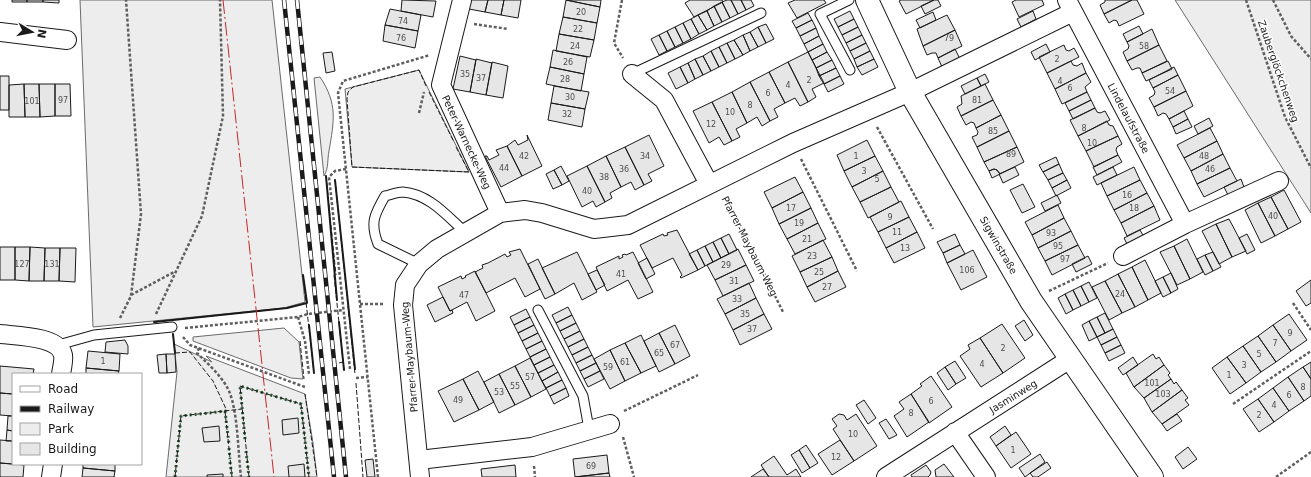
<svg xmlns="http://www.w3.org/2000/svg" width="1311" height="477" viewBox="0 0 1311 477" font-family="'DejaVu Sans',sans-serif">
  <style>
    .green { fill: #ededed; stroke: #6a6a6a }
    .building { fill: #e6e6e6; stroke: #1a1a1a }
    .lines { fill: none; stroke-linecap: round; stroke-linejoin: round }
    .lane-casing { stroke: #1a1a1a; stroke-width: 11 }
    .street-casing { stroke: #1a1a1a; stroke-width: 20 }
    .secondary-casing { stroke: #1a1a1a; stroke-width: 24 }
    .path { stroke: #5f5f5f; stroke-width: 2.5; stroke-dasharray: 3 2; stroke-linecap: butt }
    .lane { stroke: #fff; stroke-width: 9 }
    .street { stroke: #fff; stroke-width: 18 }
    .secondary { stroke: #fff; stroke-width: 22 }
    .rail-casing { stroke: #1a1a1a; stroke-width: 4.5 }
    .rail { stroke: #fff; stroke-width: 3; stroke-dasharray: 9; stroke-linecap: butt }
    .hedge { stroke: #2b5a34; stroke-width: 3; stroke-dasharray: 2 3; stroke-linecap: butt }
    .fence { stroke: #1a1a1a; stroke-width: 1; stroke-dasharray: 5 2; stroke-linecap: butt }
    .wall { stroke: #1a1a1a; stroke-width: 2 }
    .power { stroke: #c62828; stroke-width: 1; stroke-dasharray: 14 3 2 3; stroke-linecap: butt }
    .labels { text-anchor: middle; stroke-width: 3; stroke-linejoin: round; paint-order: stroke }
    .number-label { font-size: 8px; fill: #4d4d4d }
    .street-label { font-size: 10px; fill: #1a1a1a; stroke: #fff }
  </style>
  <rect width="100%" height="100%" fill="#fff"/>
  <path class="green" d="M80,0H272L305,302L284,308L93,327Z
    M1175,0H1311V213Z
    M419,70L469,172L352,167L345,89Z
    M320,77C338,104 334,121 329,151C327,161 329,167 324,176L314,78Z
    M284,328L299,342L303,379L291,378L193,341V337Z
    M174,344L212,362L206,356L305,394L313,443L317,477H166L177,372Z"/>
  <path class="building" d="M12,0H27V2H12Z
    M27,0H43V2H27Z
    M43,0H59V3L43,2Z
    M402,0L436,1L433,17L401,11Z
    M470,0H488L485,12L469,9Z
    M488,0H504L501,15L485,12Z
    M504,0H521L518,18L501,15Z
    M566,0H601L600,7Z
    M566,0L600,7L597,23L563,17Z
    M690,0H722L723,2L694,17L685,3Z
    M727,0H731L738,14L730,18L722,2Z
    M731,0H741L746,10L738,14Z
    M741,0H751L754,6L746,10Z
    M795,0H824L826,3L797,18L788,3Z
    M901,0H934L906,14L899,1Z
    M934,0H938L941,6L925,14L921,6Z
    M1016,0H1042L1044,5L1019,17L1012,2Z
    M1105,0H1132L1104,14L1100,5L1105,2Z
    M1132,0H1137L1144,14L1119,26L1117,21L1114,20L1109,23L1104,14Z
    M722,2L730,18L722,22L714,6Z
    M714,6L722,22L714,26L707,11Z
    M390,9L421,15L418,31L385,25Z
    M707,11L714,26L707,30L698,15Z
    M850,11L854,19L838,27L834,19Z
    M1033,11L1036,19L1021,27L1017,19Z
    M933,12L936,20L920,28L916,20Z
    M808,13L812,20L796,28L792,21Z
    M698,15L707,30L699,34L691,19Z
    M947,15L955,30L923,46L917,29Z
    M563,17L597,23L594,40L559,34Z
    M691,19L699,34L691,39L683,23Z
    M854,19L858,27L842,35L838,27Z
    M812,20L816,28L800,36L796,28Z
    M683,23L691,39L683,43L675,27Z
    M766,24L774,39L766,43L758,27Z
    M385,25L418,31L415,48L383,41Z
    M1139,26L1143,34L1127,42L1123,34Z
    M675,27L683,43L675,47L667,31Z
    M758,27L766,43L758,47L750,32Z
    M858,27L862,35L846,43L842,35Z
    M816,28L819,36L804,44L800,36Z
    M1152,29L1159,45L1127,61L1123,52L1128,49L1129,46L1127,42Z
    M955,30L962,46L938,58L936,53H932L927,55L923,46Z
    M667,31L675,47L667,51L659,35Z
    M750,32L758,47L750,51L743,35Z
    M559,34L594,40L590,57L556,51Z
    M659,35L667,51L659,55L651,39Z
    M743,35L750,51L743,55L734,40Z
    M862,35L866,43L850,51L846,43Z
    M819,36L823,44L808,52L804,44Z
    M734,40L743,55L735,59L727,43Z
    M727,43L735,59L727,63L719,47Z
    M866,43L870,51L854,59L850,51Z
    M823,44L827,52L812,60L808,52Z
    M1046,44L1050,52L1035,60L1031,52Z
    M1064,45L1066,50L1069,51L1074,48L1079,57L1047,73L1039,57Z
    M1159,45L1167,61L1142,73L1140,68H1137L1132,70L1127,61Z
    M719,47L727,63L719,67L711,51Z
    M955,49L960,59L942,67L938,58Z
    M553,50L587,57L584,74L550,67Z
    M711,51L719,67L711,71L703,56Z
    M870,51L874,59L857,67L854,59Z
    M332,52L335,71L326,73L323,53Z
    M808,52L824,83L812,89L816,97L808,102L788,62Z
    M827,52L832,60L816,68L812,60Z
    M460,56L476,60L470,92L453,89Z
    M703,56L711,71L703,75L695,59Z
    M476,59L492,63L486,95L470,92Z
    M695,59L703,75L695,79L688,63Z
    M874,59L878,67L862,75L857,67Z
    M832,60L836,68L819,76L816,68Z
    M1071,61L1073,65L1077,66L1082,63L1086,73L1055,89L1047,73Z
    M1168,61L1172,69L1146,81L1142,73Z
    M492,62L508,66L503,98L486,95Z
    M788,62L808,102L800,106L795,98L785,103L769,72Z
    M688,63L695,79L688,83L680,67Z
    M550,67L584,74L581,91L546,84Z
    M680,67L688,83L676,89L668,73Z
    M1174,67L1178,75L1153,88L1149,80Z
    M836,68L840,76L824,84L819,76Z
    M769,72L785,103L774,109L778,117L770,121L750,82Z
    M1086,73L1091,82L1085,87L1087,92L1062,104L1055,89Z
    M985,74L989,82L981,86L977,78Z
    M1178,75L1186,91L1154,107L1149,98L1154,95L1155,92L1153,88Z
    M0,76H9V110H0Z
    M840,76L844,84L828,92L824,84Z
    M977,78L981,86L965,94L961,86Z
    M750,82L770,121L762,126L757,117L747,123L732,92Z
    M24,84H39L40,117H25Z
    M24,84L25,117H9V85Z
    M39,84H55V116L40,117Z
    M55,84H70L71,116H55Z
    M985,84L993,100L961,116L957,107L962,104L961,96Z
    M554,86L589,92L585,109L551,103Z
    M1186,91L1193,106L1169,119L1166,114L1163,113L1158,116L1154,107Z
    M732,92L747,123L736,129L740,137L732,141L712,102Z
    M1087,92L1091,100L1069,111L1065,103Z
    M993,100L1001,115L976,128L974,123L971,122L966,125L961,116Z
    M1091,100L1095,108L1073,119L1069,111Z
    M712,102L732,141L724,145L719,137L709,143L693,111Z
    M551,103L585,109L582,127L548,120Z
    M1095,108L1097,112L1100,113L1105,111L1110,120L1078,136L1070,120Z
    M1184,111L1188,119L1173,127L1169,119Z
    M1001,115L1009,131L977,147L972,137L977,135L978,132L976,128Z
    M1209,118L1213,126L1198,134L1194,126Z
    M1188,119L1192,127L1176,134L1173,127Z
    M1107,121L1109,125L1113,126L1118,136L1086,151L1078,136Z
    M1210,128L1217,141L1184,158L1177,145Z
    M1009,131L1017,147L984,162L977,147Z
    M527,135L542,166L522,176L507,146L515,140L518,145L528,140Z
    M649,135L664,166L648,174L652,181L644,185L625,147Z
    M1118,136L1122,144L1117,147L1116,150L1118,155L1094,167L1086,151Z
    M867,140L875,156L844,171L837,155Z
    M1217,141L1223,154L1191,171L1184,158Z
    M507,146L522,176L501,187L485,156H487L489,160L499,155L496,150Z
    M625,147L644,185L635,190L631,182L621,187L606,156Z
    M1017,147L1024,162L1000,174L997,170L994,169L989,171L984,162Z
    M1223,154L1230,168L1197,184L1191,171Z
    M1118,155L1122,162L1097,175L1093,167Z
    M606,156L621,187L610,193L612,198L605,202L587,166Z
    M875,156L883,171L852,187L844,171Z
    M1056,157L1059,164L1043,172L1039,165Z
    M1059,164L1063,173L1048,180L1043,172Z
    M561,166L569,181L562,185L554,170Z
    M587,166L605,202L596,207L593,201L582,207L567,176Z
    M1015,167L1019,175L1003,183L999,174Z
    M1113,167L1117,175L1097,185L1093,177Z
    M1134,167L1140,180L1107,196L1101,183Z
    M1230,168L1237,181L1204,197L1197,184Z
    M994,169L997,170L1000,174L992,178L989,171Z
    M554,170L562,185L553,189L546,174Z
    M883,171L891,187L860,202L852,187Z
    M1063,173L1067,180L1052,188L1048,180Z
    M795,177L803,192L772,208L764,192Z
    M1241,179L1244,187L1228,195L1224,187Z
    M1067,180L1071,188L1056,196L1052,188Z
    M1140,180L1147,193L1114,210L1107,196Z
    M1023,184L1035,207L1022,213L1010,190Z
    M891,187L899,202L868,218L860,202Z
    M1284,190L1301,222L1288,229L1271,197Z
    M803,192L811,208L779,224L772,208Z
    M1147,193L1154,206L1121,223L1114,210Z
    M1057,195L1061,203L1045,211L1041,203Z
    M1271,197L1288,229L1275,236L1258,203Z
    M901,201L909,217L878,232L870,217Z
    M1258,203L1275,236L1261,243L1245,210Z
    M1058,205L1064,218L1032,235L1025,222Z
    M1154,206L1160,220L1127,236L1121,223Z
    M811,208L818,223L787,239L779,224Z
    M909,217L917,232L886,248L878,232Z
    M1064,218L1071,231L1038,248L1032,235Z
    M1229,219L1246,251L1232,257L1216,224Z
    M818,223L826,239L795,254L787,239Z
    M1216,224L1232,257L1219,264L1202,231Z
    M677,230L698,270L681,278L680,277L682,275L673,258L652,268L640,245L663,234L664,236L668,235L667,233Z
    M1140,230L1144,237L1128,246L1124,238Z
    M1071,231L1078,245L1045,261L1038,248Z
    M917,232L925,248L894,263L886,248Z
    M729,234L737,250L729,254L721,238Z
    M955,234L960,245L943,253L937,242Z
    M1247,234L1255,250L1247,254L1239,238Z
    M721,238L729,254L721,258L713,242Z
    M1187,239L1203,272L1190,279L1174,246Z
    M823,240L832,257L800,272L792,256Z
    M713,242L721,258L713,262L705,246Z
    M960,245L965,254L947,263L943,253Z
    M1078,245L1085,258L1052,275L1045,261Z
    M705,246L713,262L705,266L697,250Z
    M1174,246L1190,279L1177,285L1160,252Z
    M0,247H15V280H0Z
    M15,247H30L29,281L15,280Z
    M30,247L45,248L44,281H29Z
    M45,248H60L59,281H44Z
    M60,248H76L75,282L59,281Z
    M520,249L540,289L525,297L515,278L486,293L475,272L483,268L482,265L488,263L505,254L507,257L511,255L509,252Z
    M738,249L746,265L715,280L707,265Z
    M697,250L705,266L698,270L689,254Z
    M973,250L987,277L961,290L947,263Z
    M577,252L597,292L582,300L574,283L555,294L542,268Z
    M633,252L653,292L638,299L628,280L607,291L596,267L619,256V259L623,257L622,255L625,254L626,255Z
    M1213,252L1221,267L1213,271L1205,255Z
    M1205,255L1213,271L1205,275L1197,259Z
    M1088,256L1092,264L1076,272L1072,264Z
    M832,257L838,271L807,287L800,272Z
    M647,258L655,274L646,279L638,263Z
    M538,259L555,294L545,299L528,264Z
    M1145,260L1161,293L1148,300L1132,267Z
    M746,265L754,281L723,296L715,280Z
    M1132,267L1148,300L1135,307L1118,274Z
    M597,270L605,285L596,290L588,274Z
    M475,271L495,311L476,321L467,302L450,311L438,287L461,276L462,279L466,277L465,276Z
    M838,271L846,287L815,302L807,287Z
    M1171,273L1178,289L1171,293L1163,277Z
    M1118,274L1135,307L1122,313L1105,281Z
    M1163,277L1171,293L1163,297L1155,281Z
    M1311,280V303L1306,306L1296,291Z
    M1105,281L1122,313L1109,320L1092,287Z
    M1089,282L1097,298L1089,302L1081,286Z
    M749,283L756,298L725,314L717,299Z
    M1081,286L1089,302L1081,306L1073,290Z
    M1073,290L1081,306L1073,310L1065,294Z
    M1065,294L1073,310L1066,314L1058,298Z
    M443,297L450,311L452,310L453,313L435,322L427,305Z
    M756,298L764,314L733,330L725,314Z
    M568,307L572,315L556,323L552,315Z
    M526,309L530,317L514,325L510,317Z
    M1105,313L1113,329L1105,333L1097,317Z
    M764,314L772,329L740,345L733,330Z
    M1289,314L1307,340L1291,351L1273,325Z
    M572,315L576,323L560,331L556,323Z
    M530,317L534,325L518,333L514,325Z
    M1097,317L1105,333L1097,337L1089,321Z
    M1024,320L1033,335L1025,341L1015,326Z
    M1089,321L1097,337L1089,341L1082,325Z
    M576,323L580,331L564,339L560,331Z
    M1002,324L1025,358L1003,373L980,338Z
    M534,325L538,333L522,341L518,333Z
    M675,325L690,356L675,364L659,333Z
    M1273,325L1291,351L1276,362L1258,336Z
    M1113,329L1117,337L1101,345L1097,337Z
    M580,331L584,339L568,347L564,339Z
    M538,333L542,341L526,349L522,341Z
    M659,333L675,364L659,372L644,341Z
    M641,335L656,366L641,373L625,343Z
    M1258,336L1276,362L1261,372L1243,346Z
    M1117,337L1121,345L1105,353L1101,345Z
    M980,338L1003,373L981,387L960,356L970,349L968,345Z
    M584,339L588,347L572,355L568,347Z
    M125,340L128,346V354L105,352L106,342Z
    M542,341L546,349L530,357L526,349Z
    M625,343L641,373L625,381L610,350Z
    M1121,345L1125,353L1109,361L1105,353Z
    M1243,346L1261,372L1246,383L1227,357Z
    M588,347L592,355L576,363L572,355Z
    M546,349L550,357L534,365L530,357Z
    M610,350L625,381L610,389L594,359Z
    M88,351L120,354L119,371L86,368Z
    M166,354L167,373H159L157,355Z
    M166,354H175L176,372L167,373Z
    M1153,354L1156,359L1159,357L1164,365L1134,387L1126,373Z
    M592,355L596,363L580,371L576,363Z
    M550,357L554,365L538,373L534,365Z
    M1133,357L1138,365L1123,375L1118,368Z
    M1227,357L1246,383L1230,394L1212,368Z
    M530,358L546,389L531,397L515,366Z
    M955,361L966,378L956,384L945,367Z
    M1311,362V379L1303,367Z
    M596,363L600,371L584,379L580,371Z
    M554,365L558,372L542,381L538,373Z
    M1164,365L1170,373L1168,375L1171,379L1144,398L1134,387Z
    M0,366L34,369L33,374H13V394L0,393Z
    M515,366L531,397L515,405L499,374Z
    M945,367L956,384L948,390L937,373Z
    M1303,367L1311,379V396L1304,401L1288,377Z
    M86,368L119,371L118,374H86Z
    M478,371L494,402L479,410L463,379Z
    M600,371L604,379L588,387L584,379Z
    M558,372L562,380L546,388L542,381Z
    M499,374L515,405L499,413L484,382Z
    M931,376L952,407L929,423L911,394L922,386L920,384Z
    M1288,377L1304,401L1289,411L1273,388Z
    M463,379L479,410L454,422L438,391Z
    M1171,379L1174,384L1176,382L1182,390L1152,412L1144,398Z
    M562,380L566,388L550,396L546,388Z
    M566,388L569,396L554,404L550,396Z
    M1273,388L1289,411L1274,422L1258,399Z
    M1182,390L1188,398L1185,400L1189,405L1162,424L1152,412Z
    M0,393L13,394V416L0,415Z
    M911,394L929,422L907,437L894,416L904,409L899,402Z
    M1258,399L1274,422L1259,432L1243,409Z
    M864,400L876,418L868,424L856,405Z
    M839,414L844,415L847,420L856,414L877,446L854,461L833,429L837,426L832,419Z
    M1177,414L1182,421L1167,431L1162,424Z
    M8,416H13V431L7,430Z
    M298,418L299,433L283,435L282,420Z
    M886,419L897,435L889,439L879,423Z
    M219,426L220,441L204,442L202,428Z
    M1005,426L1011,435L996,446L990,437Z
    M7,430L13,431V441H6Z
    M1016,432L1031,454L1011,468L996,446Z
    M0,440L13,441V464L0,463Z
    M840,440L854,461L832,475L818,454Z
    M806,445L818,463L810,468L799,450Z
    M1188,447L1197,459L1183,469L1175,457Z
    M799,450L810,468L802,473L791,455Z
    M1040,454L1045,462L1025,477L1019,468Z
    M607,455L609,473L575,477L573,459Z
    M774,456L787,475L796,469L801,477H769L761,465Z
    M373,459L375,477H367L365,460Z
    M1047,462L1051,468L1038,477H1033L1030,473Z
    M0,463L24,465L23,477H0Z
    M83,464H115V471L83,468Z
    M304,464L305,477H289L288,466Z
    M944,464L954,477H936L935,470Z
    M515,465L516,477H482L481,469Z
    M926,465L931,472L930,475L928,477H912L911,475Z
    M83,468L115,471L114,477H82Z
    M763,469L769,477H751Z
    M609,473L610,477H575Z
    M223,474V477H207V475Z"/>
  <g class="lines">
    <defs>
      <path id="lane" d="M849,0L820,14L850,70
        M632,74L761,13
        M419,264L378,244C370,223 374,215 385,196C390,195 397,192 403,192C429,194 447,216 465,232
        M538,310L583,396L589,429
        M58,345L94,335L172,327"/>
      <path id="street" d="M462,0L441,85L500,213
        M1067,0L1185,224
        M0,32L67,40
        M632,74L664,100L709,184
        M1123,256L1185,224L1279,181
        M0,334C16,336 59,336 63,355C64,360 62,368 61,374
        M955,432L986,477
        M419,460L532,447L610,424
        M51,477L53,464
        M420,477L403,305L405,285L419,264L437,249L500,213L525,210L542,213L594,229L628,225L793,143L910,92L1073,12
        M886,477L1070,359"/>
      <path id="secondary" d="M867,0L910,92L1031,301L1152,477"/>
    </defs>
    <use href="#lane" class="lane-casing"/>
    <use href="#street" class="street-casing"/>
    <use href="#secondary" class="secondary-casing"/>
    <path class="path" d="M622,0L614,43L623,58
      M1246,0L1285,117L1311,168
      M1273,0L1291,36L1311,59
      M474,24L508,29
      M419,113L424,92
      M877,127L933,229
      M801,159L857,271
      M346,169L335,171L329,177L350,369
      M726,197L783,312
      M1049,291L1108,263
      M131,295L174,272
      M1293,303L1311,330
      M360,304H384
      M156,314L202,216L223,116L220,0
      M298,317L305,341L309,374
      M120,318L131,296L141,214L126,0
      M185,328L298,317L308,314L343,310
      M183,337L190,345L305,387
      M199,348L197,353C208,364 222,376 229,391C238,412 238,453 241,477
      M356,378L368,377
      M1233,404L1311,351
      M624,411L698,375
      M623,437L634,477
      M534,466L535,477
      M378,477L338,93L343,81L430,55
      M1276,477L1311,452"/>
    <use href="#lane" class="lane"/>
    <use href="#street" class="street"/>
    <use href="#secondary" class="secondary"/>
    <defs>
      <path id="rail" d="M284,0L334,477
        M297,0L346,477"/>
    </defs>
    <use href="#rail" class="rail-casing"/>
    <use href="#rail" class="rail"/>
    <path class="hedge" d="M225,411L229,444
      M245,439L240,386L301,404L309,477
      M229,448L230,459
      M246,451L249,477
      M230,462L232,477
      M175,477L181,416L227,411"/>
    <path class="fence" d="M426,86L419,70L353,87L348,92L347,99L352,167L469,172L456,147
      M429,92L454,142
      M326,176L336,275
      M335,180L355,374
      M303,275L314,373
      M334,275L344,370
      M154,322L287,308L307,303
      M173,334L175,353
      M300,341L304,379
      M175,353L190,352L213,381L227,411
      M339,363L343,362
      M356,383L363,477
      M305,394L317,477
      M225,411L232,477
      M175,477L181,416L242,409
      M249,477L240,386L301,404L309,477"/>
    <path class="wall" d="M326,176L337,300
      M335,180L355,369
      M154,322L287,308L307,303L303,275
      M339,322L344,370
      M309,325L314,373
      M173,334L175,353"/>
    <path class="power" d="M223,0L274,477"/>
  </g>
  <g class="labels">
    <g class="number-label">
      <text x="581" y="15">20</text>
      <text x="403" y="24">74</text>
      <text x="578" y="32">22</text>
      <text x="401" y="41">76</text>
      <text x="949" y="41">79</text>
      <text x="575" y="49">24</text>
      <text x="1144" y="49">58</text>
      <text x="1057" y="62">2</text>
      <text x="568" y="65">26</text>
      <text x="465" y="77">35</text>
      <text x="481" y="81">37</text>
      <text x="565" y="82">28</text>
      <text x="809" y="83">2</text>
      <text x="1060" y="84">4</text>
      <text x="788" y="88">4</text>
      <text x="1070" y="91">6</text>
      <text x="1170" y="94">54</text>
      <text x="768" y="96">6</text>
      <text x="570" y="100">30</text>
      <text x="63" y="103">97</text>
      <text x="977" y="103">81</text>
      <text x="32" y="104">101</text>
      <text x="750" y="108">8</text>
      <text x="730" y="115">10</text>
      <text x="567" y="117">32</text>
      <text x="711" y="127">12</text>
      <text x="1084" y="131">8</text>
      <text x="993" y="134">85</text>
      <text x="1092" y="146">10</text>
      <text x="1011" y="157">89</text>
      <text x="524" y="159">42</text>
      <text x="645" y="159">34</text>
      <text x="856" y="159">1</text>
      <text x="1204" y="159">48</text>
      <text x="504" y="171">44</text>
      <text x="624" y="172">36</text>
      <text x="1210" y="172">46</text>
      <text x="864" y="174">3</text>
      <text x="604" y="180">38</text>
      <text x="877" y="182">5</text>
      <text x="587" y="194">40</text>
      <text x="1127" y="198">16</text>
      <text x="791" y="211">17</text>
      <text x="1134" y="211">18</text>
      <text x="1273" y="219">40</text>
      <text x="890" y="220">9</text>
      <text x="799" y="226">19</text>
      <text x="897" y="235">11</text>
      <text x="1051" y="236">93</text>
      <text x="807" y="242">21</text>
      <text x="1058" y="249">95</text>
      <text x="905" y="251">13</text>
      <text x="812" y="259">23</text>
      <text x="1065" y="262">97</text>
      <text x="22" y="267">127</text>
      <text x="52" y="267">131</text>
      <text x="726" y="268">29</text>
      <text x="967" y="273">106</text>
      <text x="819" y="275">25</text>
      <text x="621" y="277">41</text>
      <text x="734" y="284">31</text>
      <text x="827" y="290">27</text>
      <text x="1120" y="297">24</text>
      <text x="464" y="298">47</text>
      <text x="737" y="302">33</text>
      <text x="745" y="317">35</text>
      <text x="752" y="332">37</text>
      <text x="1290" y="336">9</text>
      <text x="1275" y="346">7</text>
      <text x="675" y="348">67</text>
      <text x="1003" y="351">2</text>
      <text x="659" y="356">65</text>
      <text x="1259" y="357">5</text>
      <text x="103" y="364">1</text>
      <text x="625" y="365">61</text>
      <text x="982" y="367">4</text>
      <text x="1244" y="368">3</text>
      <text x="608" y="370">59</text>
      <text x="1229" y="378">1</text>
      <text x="530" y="380">57</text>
      <text x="1152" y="386">101</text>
      <text x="515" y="389">55</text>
      <text x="1303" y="390">8</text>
      <text x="499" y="395">53</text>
      <text x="1163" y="397">103</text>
      <text x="1289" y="398">6</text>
      <text x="458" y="403">49</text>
      <text x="931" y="404">6</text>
      <text x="1274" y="408">4</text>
      <text x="911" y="416">8</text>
      <text x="1259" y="418">2</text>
      <text x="853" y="437">10</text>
      <text x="1013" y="453">1</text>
      <text x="836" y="460">12</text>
      <text x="591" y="469">69</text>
    </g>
    <g class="street-label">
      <text transform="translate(1279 71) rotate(71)" y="4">Zauberglöckchenweg</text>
      <text transform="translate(1129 118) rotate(62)" y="4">Lindelaufstraße</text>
      <text transform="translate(467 142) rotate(65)" y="4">Peter-Warnecke-Weg</text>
      <text transform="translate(999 245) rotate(60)" y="4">Sigwinstraße</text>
      <text transform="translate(750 246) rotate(63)" y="4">Pfarrer-Maybaum-Weg</text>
      <text transform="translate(409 357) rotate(-95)" y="4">Pfarrer-Maybaum-Weg</text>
      <text transform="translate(1013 396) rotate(-32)" y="4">Jasminweg</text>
    </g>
  </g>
  <rect x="12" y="373" width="130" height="92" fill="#ffffff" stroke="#a3a3a3"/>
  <rect x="20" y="386" width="20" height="6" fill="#ffffff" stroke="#a3a3a3"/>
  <text x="48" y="393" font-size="12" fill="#1a1a1a">Road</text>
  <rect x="20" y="406" width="20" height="6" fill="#1a1a1a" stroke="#a3a3a3"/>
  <text x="48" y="413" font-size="12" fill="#1a1a1a">Railway</text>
  <rect x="20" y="423" width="20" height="12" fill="#ededed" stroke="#a3a3a3"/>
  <text x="48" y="433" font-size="12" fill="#1a1a1a">Park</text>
  <rect x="20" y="443" width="20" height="12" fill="#e6e6e6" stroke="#a3a3a3"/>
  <text x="48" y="453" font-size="12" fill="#1a1a1a">Building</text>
  <g transform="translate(32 32) rotate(100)" stroke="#ffffff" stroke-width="3" paint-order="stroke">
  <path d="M0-3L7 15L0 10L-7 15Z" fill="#1a1a1a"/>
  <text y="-6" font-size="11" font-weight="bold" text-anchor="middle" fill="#1a1a1a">N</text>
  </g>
</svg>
